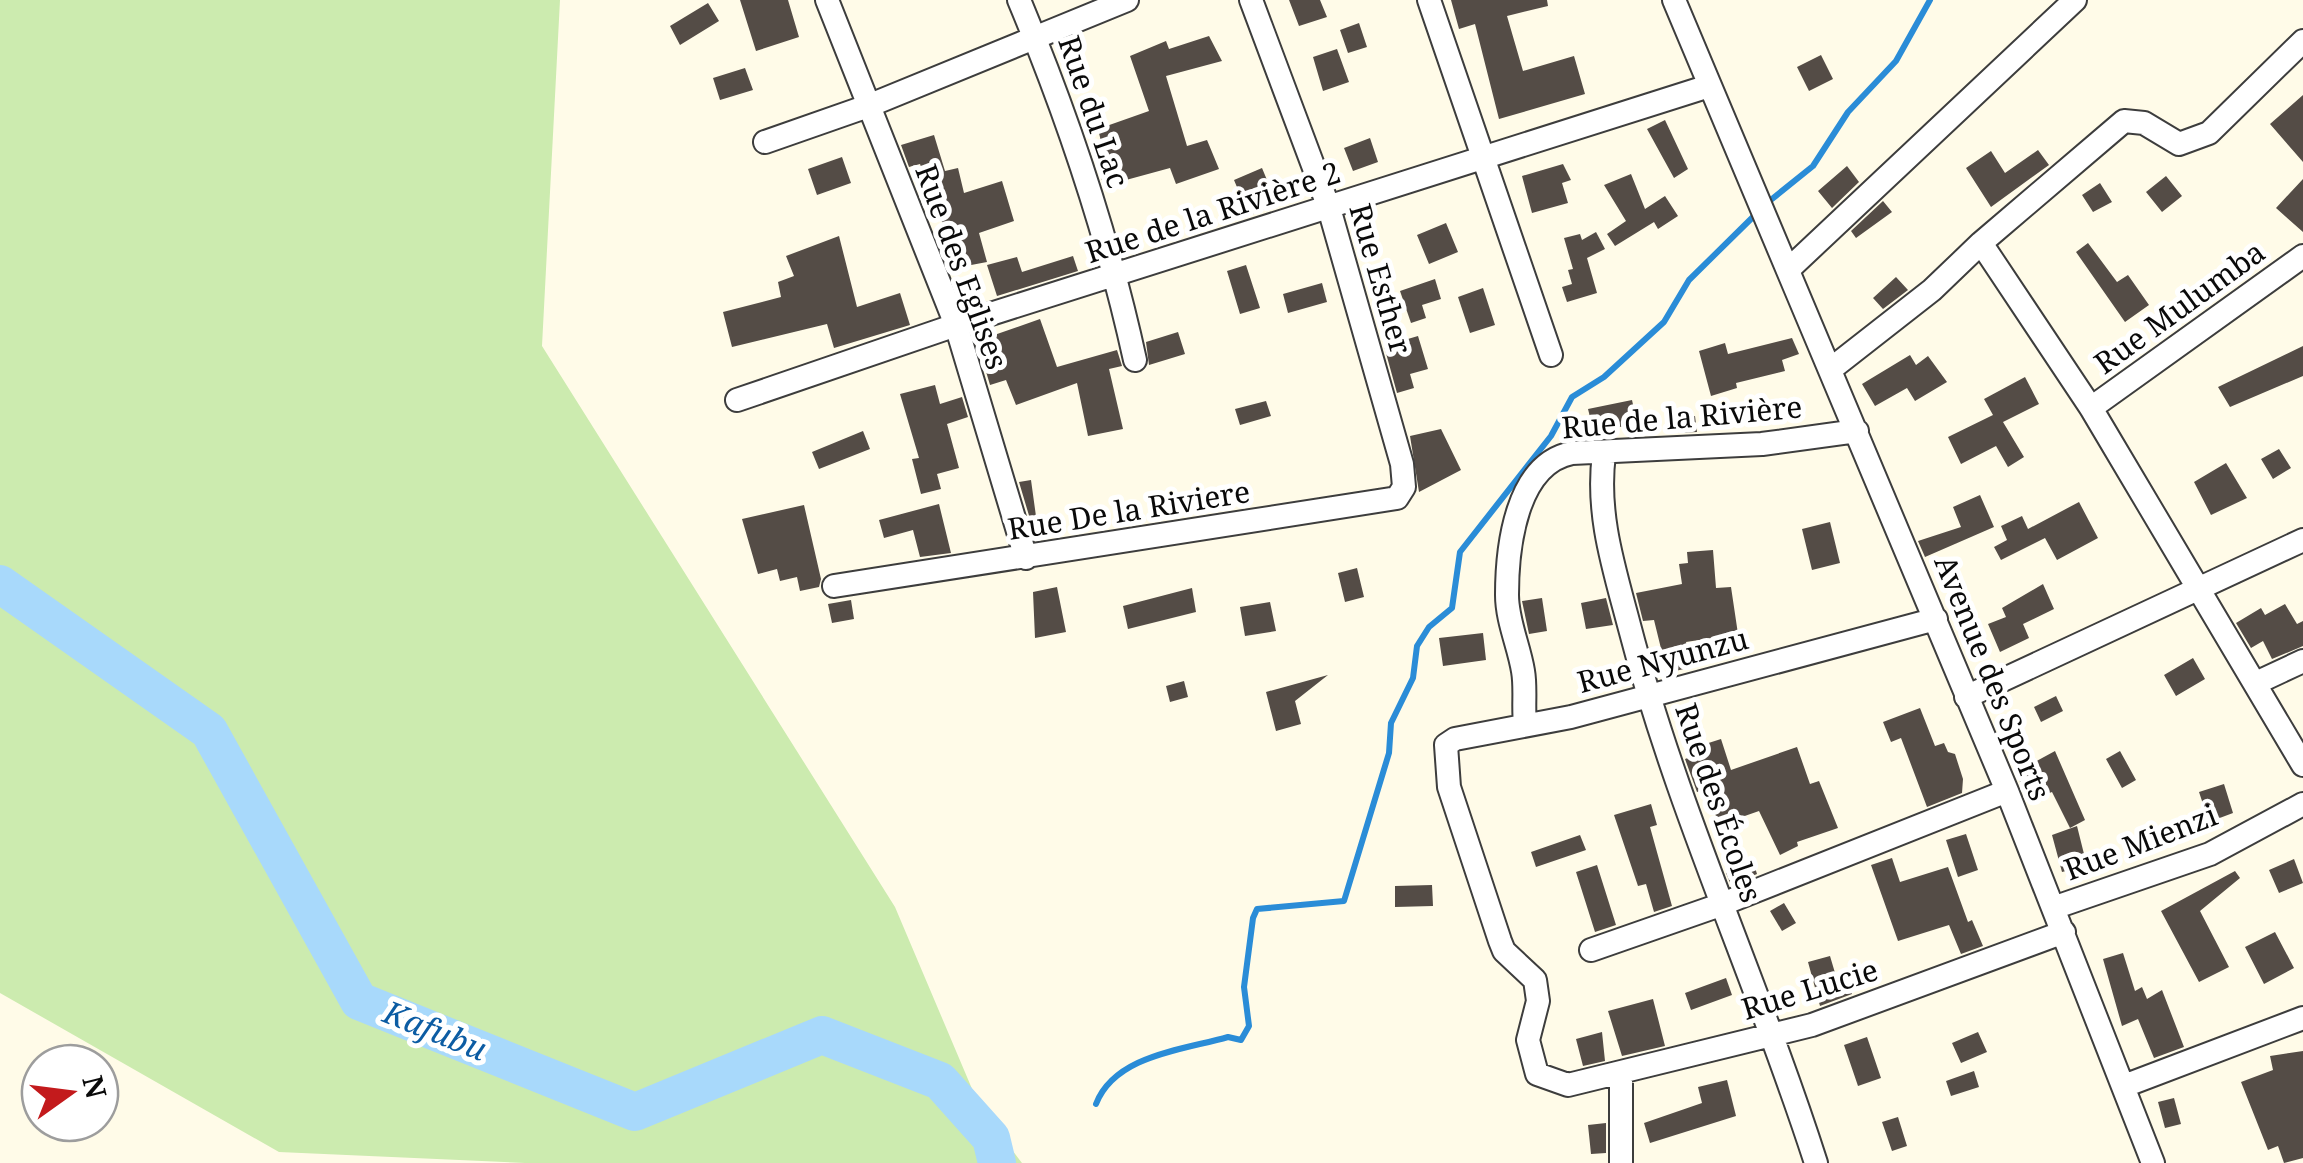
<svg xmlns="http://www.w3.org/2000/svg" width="2303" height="1163" viewBox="0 0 2303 1163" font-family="'Noto Serif',serif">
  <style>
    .green { fill: #ccebaf }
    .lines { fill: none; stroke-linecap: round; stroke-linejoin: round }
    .stream { stroke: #2a8cd7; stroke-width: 6 }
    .river { stroke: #a8d9fb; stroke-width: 38 }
    .building { fill: #544c46 }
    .minor-casing { stroke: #3d3d3d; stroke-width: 26 }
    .minor { stroke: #fff; stroke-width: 22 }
    .labels { text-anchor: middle; stroke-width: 10; stroke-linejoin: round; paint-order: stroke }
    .street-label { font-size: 30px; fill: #0a0a0a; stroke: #fff }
    .water-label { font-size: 32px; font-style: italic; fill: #0c5ca3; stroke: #fff }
  </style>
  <rect width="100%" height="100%" fill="#fffbe8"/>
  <path class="green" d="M0,0H560L542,346L895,907L981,1110L1022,1163H525L279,1152L0,993Z"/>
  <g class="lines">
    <path class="stream" d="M1767,203L1813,166L1848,112L1896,61L1930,0
      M1096,1104C1115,1055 1183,1050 1228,1037L1241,1040L1249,1026L1244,987L1253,918L1257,909L1344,901L1389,753L1391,723L1413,678L1417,646L1429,627L1452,608L1460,552L1551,436L1572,397L1604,377L1664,322L1689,280L1758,212"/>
    <path class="river" d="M0,584L209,731L359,1001L635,1112L822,1035L940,1081L991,1138L997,1163"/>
  </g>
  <path class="building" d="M740,0H788L799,37L756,51Z
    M1289,0H1320L1327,17L1299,26Z
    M1451,0H1547L1548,6L1507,16L1523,71L1574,56L1585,94L1499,119L1475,24L1459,29Z
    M708,3L719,21L680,45L670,26Z
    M1359,23L1367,47L1348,53L1340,30Z
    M1209,36L1222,61L1166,76L1187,146L1207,140L1219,169L1176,184L1170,168L1104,186L1097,166L1106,162L1098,129L1149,111L1130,56L1166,41L1169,49Z
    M1337,49L1349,82L1323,91L1313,57Z
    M1821,55L1833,79L1809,91L1797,67Z
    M745,68L753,90L720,100L713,78Z
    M2303,95V162L2270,124Z
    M1665,120L1688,169L1674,178L1647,129Z
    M934,135L945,171L958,168L964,193L1002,181L1014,221L979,233L987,262L950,269L942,249L951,246L920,164L909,167L901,145Z
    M1370,138L1378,162L1353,171L1344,148Z
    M2038,150L2049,165L1991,207L1966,168L1991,151L2005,173Z
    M842,157L851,183L817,195L808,169Z
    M1563,164L1571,180L1562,183L1568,203L1532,213L1522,176Z
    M1847,166L1859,182L1832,208L1818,191Z
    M1262,168L1277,204L1249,216L1234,180Z
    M1631,174L1645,209L1665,196L1678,216L1658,229L1654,222L1615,246L1607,234L1626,221L1604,185Z
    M2166,176L2182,196L2162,212L2146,192Z
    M2303,179V232L2276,208Z
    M2100,183L2112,202L2093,212L2082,195Z
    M1883,201L1892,212L1856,238L1851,231Z
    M1446,223L1458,252L1429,264L1417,235Z
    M1596,232L1605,249L1587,258L1597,293L1567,302L1562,287L1572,284L1568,270L1573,269L1564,238L1580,234L1582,240Z
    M839,236L857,307L900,293L910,325L834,348L827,324L732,347L723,312L781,297L778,282L794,276L786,256Z
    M2088,243L2117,282L2128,275L2149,305L2125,322L2076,252Z
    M1073,256L1078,271L997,296L987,265L1017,257L1022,272Z
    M1246,265L1260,308L1240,314L1227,271Z
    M1896,277L1908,290L1883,309L1873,298Z
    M1435,279L1441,299L1422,305L1426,318L1411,323L1400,291Z
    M1322,283L1327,302L1288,313L1283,294Z
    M1483,288L1495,325L1470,333L1458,297Z
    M1040,319L1057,367L1117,350L1122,366L1109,369L1123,429L1088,436L1077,383L1016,405L1006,380L990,385L977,341Z
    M1178,332L1185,354L1149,365L1146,342Z
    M1418,336L1428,369L1410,374L1414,388L1397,393L1384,346Z
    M1792,338L1799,354L1782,360L1785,371L1736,383L1737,388L1711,396L1699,351L1725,343L1728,354Z
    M2303,346V376L2230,407L2218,387Z
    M1910,355L1916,365L1928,356L1947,382L1915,401L1907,388L1875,406L1862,384Z
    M2025,377L2039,404L2003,422L2024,457L2008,467L1996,446L1961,464L1948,437L1993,415L1984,399Z
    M935,385L940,404L962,397L968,417L947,424L959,468L937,474L941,489L921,494L912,459L919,458L900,394Z
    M1632,400L1637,423L1594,433L1588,409Z
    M1266,401L1271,416L1240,425L1235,409Z
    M1695,416L1697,432L1677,433L1674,418Z
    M1441,429L1461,470L1419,492L1410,436Z
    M863,431L870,449L819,469L812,452Z
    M2279,449L2291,468L2273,479L2261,459Z
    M2226,463L2247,498L2211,515L2194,482Z
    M1031,480L1039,538L1036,539L1019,482Z
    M1980,495L1994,527L1925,557L1918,541L1961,527L1953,507Z
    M2079,502L2098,538L2057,560L2045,538L2001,560L1994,547L2007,540L2001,526L2022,516L2028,529Z
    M939,504L951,553L920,557L913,530L884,538L879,520Z
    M804,505L821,579L819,587L800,591L797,577L780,581L777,569L758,574L742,519Z
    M1830,522L1840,563L1812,570L1802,529Z
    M1713,550L1716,588L1731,587L1738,634L1686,642L1692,667L1667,673L1654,620L1643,621L1636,593L1682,584L1679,564L1688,563L1687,552Z
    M1357,568L1364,597L1345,602L1338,573Z
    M2043,584L2054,609L2023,624L2029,638L2000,652L1988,624L2006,617L2002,608Z
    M1057,587L1066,632L1035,638L1033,592Z
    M1192,588L1196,612L1128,629L1123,606Z
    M1542,598L1547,631L1529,634L1522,601Z
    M1606,598L1613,625L1586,629L1581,603Z
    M851,600L854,619L832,623L828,604Z
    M1270,602L1276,631L1245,636L1240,607Z
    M2285,604L2297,624L2303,621V646L2272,659L2263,641L2251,648L2236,623L2261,608L2265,615Z
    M1483,633L1486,660L1443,666L1439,638Z
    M2193,658L2205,679L2176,696L2164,675Z
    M1328,675L1295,701L1301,724L1276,731L1266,692Z
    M1184,681L1188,697L1170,702L1166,686Z
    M2056,696L2063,711L2041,722L2034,707Z
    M1920,708L1935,746L1944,743L1948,752L1955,754L1963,779L1962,793L1927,807L1901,738L1891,742L1883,722Z
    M1721,739L1731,770L1797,747L1810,784L1819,781L1838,828L1797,842L1798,846L1780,855L1759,811L1719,825L1713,808L1710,810L1701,791L1697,792L1685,759L1699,754L1696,747Z
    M2055,751L2085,820L2070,828L2052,792L2028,801L2016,772Z
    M2120,751L2136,780L2122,788L2106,759Z
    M2224,784L2233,813L2209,822L2199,792Z
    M1651,804L1657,825L1650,827L1672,906L1654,912L1646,884L1638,886L1614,815Z
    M2077,826L2087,866L2062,872L2052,835Z
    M1966,834L1978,870L1958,877L1946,840Z
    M1580,835L1586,850L1536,867L1531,852Z
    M1752,858L1757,874L1731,885L1726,873Z
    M1892,858L1900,882L1948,867L1968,922L1972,920L1983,946L1961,954L1949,925L1898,941L1871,865Z
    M2294,859L2303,883L2279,893L2269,870Z
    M1597,865L1616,925L1595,932L1576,872Z
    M2235,871L2240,878L2200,911L2229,967L2199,982L2161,911Z
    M1432,885L1433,906L1395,907V886Z
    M1784,903L1796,923L1782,931L1770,911Z
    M2275,932L2294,968L2264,984L2245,947Z
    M2123,953L2135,991L2142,987L2147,999L2162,990L2184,1047L2154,1058L2138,1019L2122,1026L2103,959Z
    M1830,956L1838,983L1847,980L1852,994L1820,1006L1808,962Z
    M1726,978L1732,995L1691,1010L1685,993Z
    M1653,999L1665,1046L1622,1056L1608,1011Z
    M1602,1032L1605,1061L1583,1066L1576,1039Z
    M1978,1032L1987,1052L1961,1063L1952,1043Z
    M1867,1037L1881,1078L1858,1086L1844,1045Z
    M2303,1051V1158L2284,1163L2278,1146L2268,1150L2241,1082L2273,1070L2270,1056Z
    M1974,1071L1979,1087L1951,1096L1946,1081Z
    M1727,1080L1736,1116L1650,1143L1644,1123L1702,1103L1698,1087Z
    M2174,1098L2181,1124L2165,1128L2158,1102Z
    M1898,1117L1907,1146L1892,1151L1882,1122Z
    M1606,1123V1153L1591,1154L1588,1125Z"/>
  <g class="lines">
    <defs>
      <path id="minor" d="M827,0L956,325L1026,558
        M1019,0C1068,117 1108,237 1135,360
        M1429,0L1551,355
        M1674,0L2007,791L2153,1163
        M765,142L868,106L1127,0
        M1981,243L2124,121L2144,123L2179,144L2209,133L2303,41
        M1789,269L2075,0
        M1831,369L1932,290L1981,243L2091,408L2303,765
        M737,400L956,325L1709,86
        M2091,408L2303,256
        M1604,454C1596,514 1614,568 1629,625C1677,810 1758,982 1816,1163
        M834,586L1397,498L1404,487L1402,464L1329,208L1251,0
        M1936,619L1571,717L1455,739L1446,745L1449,787L1500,941L1504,951L1535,980L1538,1001L1528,1040L1537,1074L1568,1085L1812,1025L2064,932
        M2256,683L2303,661
        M1966,697L2303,540
        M1525,724C1523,706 1526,688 1523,671C1519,646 1507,621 1507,595C1507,547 1516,464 1572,453L1762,444L1857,431
        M2053,908L2210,854L2303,804
        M1591,950L1720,905L2007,791
        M1621,1073V1163
        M2124,1086L2303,1018"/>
    </defs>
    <use href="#minor" class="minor-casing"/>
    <use href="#minor" class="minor"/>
  </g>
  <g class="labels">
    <g class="street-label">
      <text transform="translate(1093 112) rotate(71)" y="10">Rue du Lac</text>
      <text transform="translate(1213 213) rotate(-18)" y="10">Rue de la Rivière 2</text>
      <text transform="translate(961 267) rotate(70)" y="10">Rue des Eglises</text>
      <text transform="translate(1380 279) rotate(74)" y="10">Rue Esther</text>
      <text transform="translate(2180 308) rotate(-36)" y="10">Rue Mulumba</text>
      <text transform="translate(1682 418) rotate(-5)" y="10">Rue de la Rivière</text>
      <text transform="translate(1129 511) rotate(-9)" y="10">Rue De la Riviere</text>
      <text transform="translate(1663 661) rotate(-15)" y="10">Rue Nyunzu</text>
      <text transform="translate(1992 678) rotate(68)" y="10">Avenue des Sports</text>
      <text transform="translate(1718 803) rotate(71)" y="10">Rue des Écoles</text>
      <text transform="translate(2141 843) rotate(-21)" y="10">Rue Mienzi</text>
      <text transform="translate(1810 990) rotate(-17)" y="10">Rue Lucie</text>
    </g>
    <g class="water-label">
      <text transform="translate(435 1031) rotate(22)" y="11">Kafubu</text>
    </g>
  </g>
  <g transform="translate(70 1093) rotate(76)"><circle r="48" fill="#ffffff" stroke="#9d9d9d" stroke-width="2.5"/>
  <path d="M0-8L18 38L0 25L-18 38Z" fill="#c31a1c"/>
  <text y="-15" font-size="28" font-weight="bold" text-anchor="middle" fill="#0a0a0a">N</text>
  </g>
</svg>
